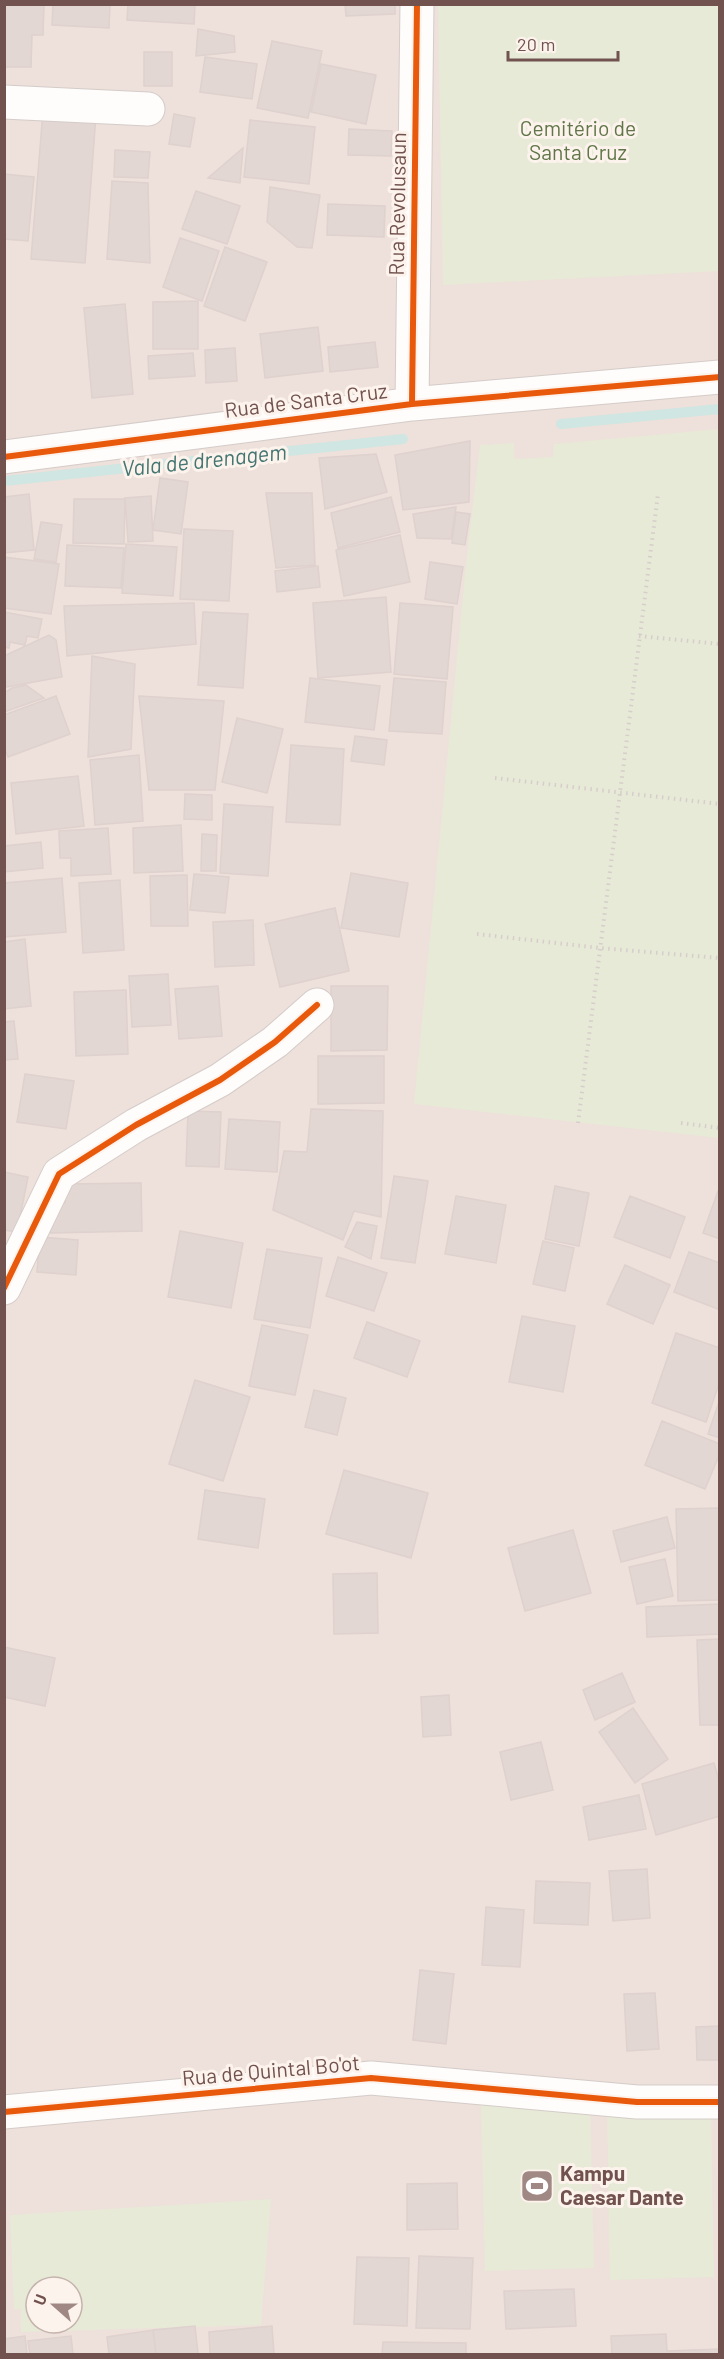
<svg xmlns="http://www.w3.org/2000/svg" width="724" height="2359" viewBox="0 0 724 2359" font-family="Barlow,sans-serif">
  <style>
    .residential { fill: #eee0da; fill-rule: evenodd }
    .green { fill: #e7ead7; fill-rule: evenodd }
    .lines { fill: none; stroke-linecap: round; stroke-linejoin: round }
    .stream { stroke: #cfe6e2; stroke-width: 10 }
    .building { fill: #e2d7d3; stroke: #ded1ce; stroke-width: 1.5 }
    .minor-casing { stroke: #d4ccc9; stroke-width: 35 }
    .tertiary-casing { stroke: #d4ccc9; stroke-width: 35 }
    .path { stroke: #d7cdcb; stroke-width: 4; stroke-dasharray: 1.5 4.5; stroke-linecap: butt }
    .minor { stroke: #fefdfc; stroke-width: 33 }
    .tertiary { stroke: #fefdfc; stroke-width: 33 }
    .cycleway-casing { stroke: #fdf3ed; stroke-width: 10 }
    .cycleway { stroke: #e8590c; stroke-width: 6 }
    .labels { text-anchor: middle; stroke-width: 6; stroke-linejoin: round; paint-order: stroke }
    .park-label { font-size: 21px; fill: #607648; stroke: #fdf3ed }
    .street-label { font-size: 21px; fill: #71524e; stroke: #fdf3ed }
    .poi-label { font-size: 21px; font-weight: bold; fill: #71524e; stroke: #fdf3ed; text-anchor: start }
    .water-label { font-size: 22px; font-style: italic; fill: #447571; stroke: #fdf3ed }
  </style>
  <rect width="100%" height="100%" fill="#f6efeb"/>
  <path class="residential" d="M5,5H719V2354H5ZM36,2287H72V2323H36Z"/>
  <path class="green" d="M438,5H719V271L443,285Z
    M719,429V1138L414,1104L467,554L480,445L514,443V459L553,457L554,444Z
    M590,2101L594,2268L485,2271L481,2105Z
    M711,2109L714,2277L610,2280L607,2112Z
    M271,2199L261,2325L21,2332V2309H14L10,2215ZM36,2287H72V2323H36Z"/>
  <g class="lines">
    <path class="stream" d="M561,424L720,409
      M4,481L403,439"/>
  </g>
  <path class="building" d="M4,4H44L43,35H32L31,67H4Z
    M53,4H110L109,28L52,25Z
    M128,4H195L194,24L127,20Z
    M345,4H395V14L346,16Z
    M198,29L234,36L235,52L196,56Z
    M272,41L322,51L308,118L257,108Z
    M144,52H172V86H144Z
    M205,57L257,64L252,99L200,92Z
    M321,64L376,75L366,124L311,112Z
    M43,111L96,115L85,263L31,259Z
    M174,114L195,118L190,147L169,144Z
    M250,120L315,127L309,184L244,177Z
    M349,129L392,131L391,156L348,155Z
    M243,148L240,183L208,178Z
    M115,150L150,152L148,178L114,177Z
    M4,174L34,177L28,241L4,239Z
    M112,181L148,183L150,263L107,259Z
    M270,187L320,195L312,248L297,247L267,222Z
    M196,191L240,206L227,244L182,229Z
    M328,204L385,206L384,237L327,235Z
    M180,238L219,251L202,301L163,287Z
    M225,247L267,262L245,321L204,306Z
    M198,301V349H153V302Z
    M125,304L133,394L92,398L84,308Z
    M318,327L323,371L265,378L260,334Z
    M375,342L378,367L330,372L328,347Z
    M235,348L237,381L206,383L205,350Z
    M193,353L195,376L149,379L148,356Z
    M470,441L469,502L403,510L395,455Z
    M376,454L387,492L325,509L319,458Z
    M160,478L188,482L181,534L153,530Z
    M266,493H312L315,565L276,568Z
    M29,494L34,550L4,553V497Z
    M151,496L153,541L128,542L125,498Z
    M391,497L400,532L338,548L331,513Z
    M74,499H125L124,544L73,543Z
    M456,507L451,539L417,538L413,514Z
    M456,512L470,514L465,545L452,543Z
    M41,522L62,525L56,562L34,559Z
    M184,529L233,531L229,601L180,599Z
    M400,535L410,582L344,596L336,550Z
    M126,544L177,547L173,596L122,593Z
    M67,545L124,548L121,588L65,586Z
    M4,557L59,564L51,614L4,608Z
    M430,562L463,567L457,604L425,599Z
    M318,566L320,587L277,592L275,571Z
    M386,597L391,672L318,678L313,603Z
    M194,603L196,644L67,656L64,606Z
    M400,603L453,607L447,679L394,674Z
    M4,612L42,619L38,638L27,636L25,645L10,642L9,648L4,647Z
    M203,612L248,614L243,688L198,685Z
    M49,635L56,640L62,677L6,687L4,656Z
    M92,656L135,664L131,749L88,757Z
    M310,678L380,686L374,730L305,722Z
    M394,678L446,682L442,734L389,731Z
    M26,685L44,698L4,712V693L12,688Z
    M56,696L70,734L8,757L4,747V715Z
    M139,696L224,701L215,790H149Z
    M237,718L283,729L267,793L222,782Z
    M355,736L387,740L384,765L351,761Z
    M291,745L344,749L340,825L286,822Z
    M139,755L143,821L95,825L90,760Z
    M78,776L84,826L16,834L11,783Z
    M185,794L212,795V820L184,819Z
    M224,804L273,807L268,876L220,873Z
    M181,825L183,871L134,873L133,828Z
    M108,828L111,874L71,876V858H60L59,831Z
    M202,834L217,835L216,871H201Z
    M41,842L43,868L4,872V846Z
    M351,873L408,883L399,937L341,928Z
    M194,874L229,877L225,913L190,910Z
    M187,875L188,926H151L150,876Z
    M62,878L66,932L4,937V883Z
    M120,880L124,950L83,953L79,883Z
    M335,908L349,971L280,987L265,924Z
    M253,920L254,965L215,967L213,922Z
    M25,939L31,1006L4,1009V942Z
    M168,974L171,1025L132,1027L129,976Z
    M218,986L222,1036L179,1039L175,989Z
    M331,986H388L387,1050L331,1051Z
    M126,990L128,1054L76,1056L74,992Z
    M14,1021L18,1059L4,1060V1022Z
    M318,1056H384V1103L318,1104Z
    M25,1074L74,1081L66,1129L17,1122Z
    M311,1109L383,1111L381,1217L354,1211L343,1240L273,1210L284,1151L307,1152Z
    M188,1111L221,1112L219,1167L186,1166Z
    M229,1119L280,1122L277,1172L225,1169Z
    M4,1172L28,1177L17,1232L4,1230Z
    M394,1176L428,1181L415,1263L381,1258Z
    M141,1183L142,1231L50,1233V1203H65V1184Z
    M555,1186L589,1193L579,1246L545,1239Z
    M718,1191H720V1239L703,1233Z
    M456,1196L506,1205L496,1263L445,1254Z
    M630,1196L685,1217L670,1258L614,1237Z
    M357,1222L377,1226L371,1259L345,1247Z
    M180,1231L243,1243L231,1308L168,1297Z
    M40,1237L78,1240L76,1275L37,1272Z
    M543,1241L574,1248L565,1291L533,1284Z
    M267,1249L322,1258L310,1328L254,1319Z
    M689,1252L720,1263V1310L674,1292Z
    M338,1257L387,1273L374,1311L326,1296Z
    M625,1265L670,1285L653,1324L607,1304Z
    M522,1316L575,1326L563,1392L509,1382Z
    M367,1322L420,1341L407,1377L354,1358Z
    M262,1325L308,1335L295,1395L249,1386Z
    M676,1333L720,1348V1381L706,1422L652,1403Z
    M195,1380L250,1397L223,1481L169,1464Z
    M314,1390L346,1398L337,1435L305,1427Z
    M720,1399V1438L708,1434Z
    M662,1421L720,1444V1453L705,1489L645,1465Z
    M344,1470L428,1493L411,1558L326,1534Z
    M205,1490L265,1499L258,1548L198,1539Z
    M720,1508V1600L678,1601L676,1509Z
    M667,1517L675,1548L621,1562L613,1531Z
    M573,1530L591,1593L525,1611L508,1548Z
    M665,1559L673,1596L637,1604L629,1567Z
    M377,1573L378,1633L334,1634L333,1574Z
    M720,1604V1634L647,1637L646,1607Z
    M720,1639V1725H700L697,1640Z
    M4,1647L55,1658L45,1706L4,1697Z
    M622,1673L635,1702L595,1720L583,1690Z
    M449,1695L451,1735L423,1737L421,1697Z
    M633,1708L668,1759L635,1783L599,1732Z
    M541,1742L553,1790L511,1800L500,1752Z
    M714,1763L720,1784V1816L656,1835L642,1784Z
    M639,1795L646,1829L589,1840L583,1807Z
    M647,1869L650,1918L613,1921L609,1871Z
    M536,1881L590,1883L588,1925L534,1923Z
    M486,1907L524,1910L520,1967L482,1965Z
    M420,1970L454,1974L446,2044L413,2040Z
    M655,1993L659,2049L627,2051L624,1994Z
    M720,2026V2060H697L696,2027Z
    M457,2183L458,2229L407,2230V2184Z
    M419,2256L473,2258L470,2329L416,2328Z
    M357,2257L409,2258L407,2326L354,2324Z
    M574,2289L576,2326L506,2329L504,2291Z
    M195,2326L198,2354H156L153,2330Z
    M272,2326L274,2354H210L209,2332Z
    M153,2330L156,2354H109L107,2337Z
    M666,2334L667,2351L720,2349V2354H612L611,2336Z
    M25,2336L27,2354H4V2339Z
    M71,2336L73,2354H30L28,2341Z
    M383,2342L466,2343V2354H382Z"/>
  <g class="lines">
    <defs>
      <path id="minor" d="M4,102L148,109
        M4,1288L59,1174L136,1125L220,1080L275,1042L317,1005
        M4,2112L371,2078L637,2102H720"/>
      <path id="tertiary" d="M412,404L417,4
        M4,457L412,404L720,377"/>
    </defs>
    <use href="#minor" class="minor-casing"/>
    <use href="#tertiary" class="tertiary-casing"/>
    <path class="path" d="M639,636L720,644
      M495,778L720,804
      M477,934L600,948L720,958
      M578,1123L658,494
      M681,1123L720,1128"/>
    <use href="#minor" class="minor"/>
    <use href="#tertiary" class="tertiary"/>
    <defs>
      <path id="cycleway" d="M412,404L417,4
        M4,457L412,404L720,377
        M4,1288L59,1174L136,1125L220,1080L275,1042L317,1005
        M4,2112L371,2078L637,2102H720"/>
    </defs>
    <use href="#cycleway" class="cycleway-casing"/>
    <use href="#cycleway" class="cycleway"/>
  </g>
  <defs>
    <symbol id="stadium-square" viewBox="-11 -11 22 22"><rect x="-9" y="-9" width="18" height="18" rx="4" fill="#a08985" stroke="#fdf3ed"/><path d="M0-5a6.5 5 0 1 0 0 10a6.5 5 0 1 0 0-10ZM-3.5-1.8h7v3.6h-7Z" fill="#fff"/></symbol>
  </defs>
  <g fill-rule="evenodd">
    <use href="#stadium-square" x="518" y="2167" width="38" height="38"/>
  </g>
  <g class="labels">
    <g class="park-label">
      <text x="578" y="136">Cemitério de<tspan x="578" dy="24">Santa Cruz</tspan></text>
    </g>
    <g class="street-label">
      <text transform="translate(398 204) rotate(-89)" y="7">Rua Revolusaun</text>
      <text transform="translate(306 401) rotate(-7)" y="7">Rua de Santa Cruz</text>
      <text transform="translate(271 2071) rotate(-5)" y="7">Rua de Quintal Bo'ot</text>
    </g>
    <g class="poi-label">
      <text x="560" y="2181">Kampu<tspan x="560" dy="24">Caesar Dante</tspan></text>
    </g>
    <g class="water-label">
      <text transform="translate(204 460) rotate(-6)" y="8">Vala de drenagem</text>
    </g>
  </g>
  <rect width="724" height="2359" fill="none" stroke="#71524e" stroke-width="12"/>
  <g transform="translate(54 2305) rotate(291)"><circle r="28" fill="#fdf3ed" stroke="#c5b3ad" stroke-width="1.5"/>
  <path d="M0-4.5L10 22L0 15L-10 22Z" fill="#a08985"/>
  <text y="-9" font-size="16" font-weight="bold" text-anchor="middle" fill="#71524e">U</text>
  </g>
  <path d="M508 51v9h110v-9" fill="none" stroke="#71524e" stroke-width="3"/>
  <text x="517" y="51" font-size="18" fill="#71524e" stroke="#fdf3ed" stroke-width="4.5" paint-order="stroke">20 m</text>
</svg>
